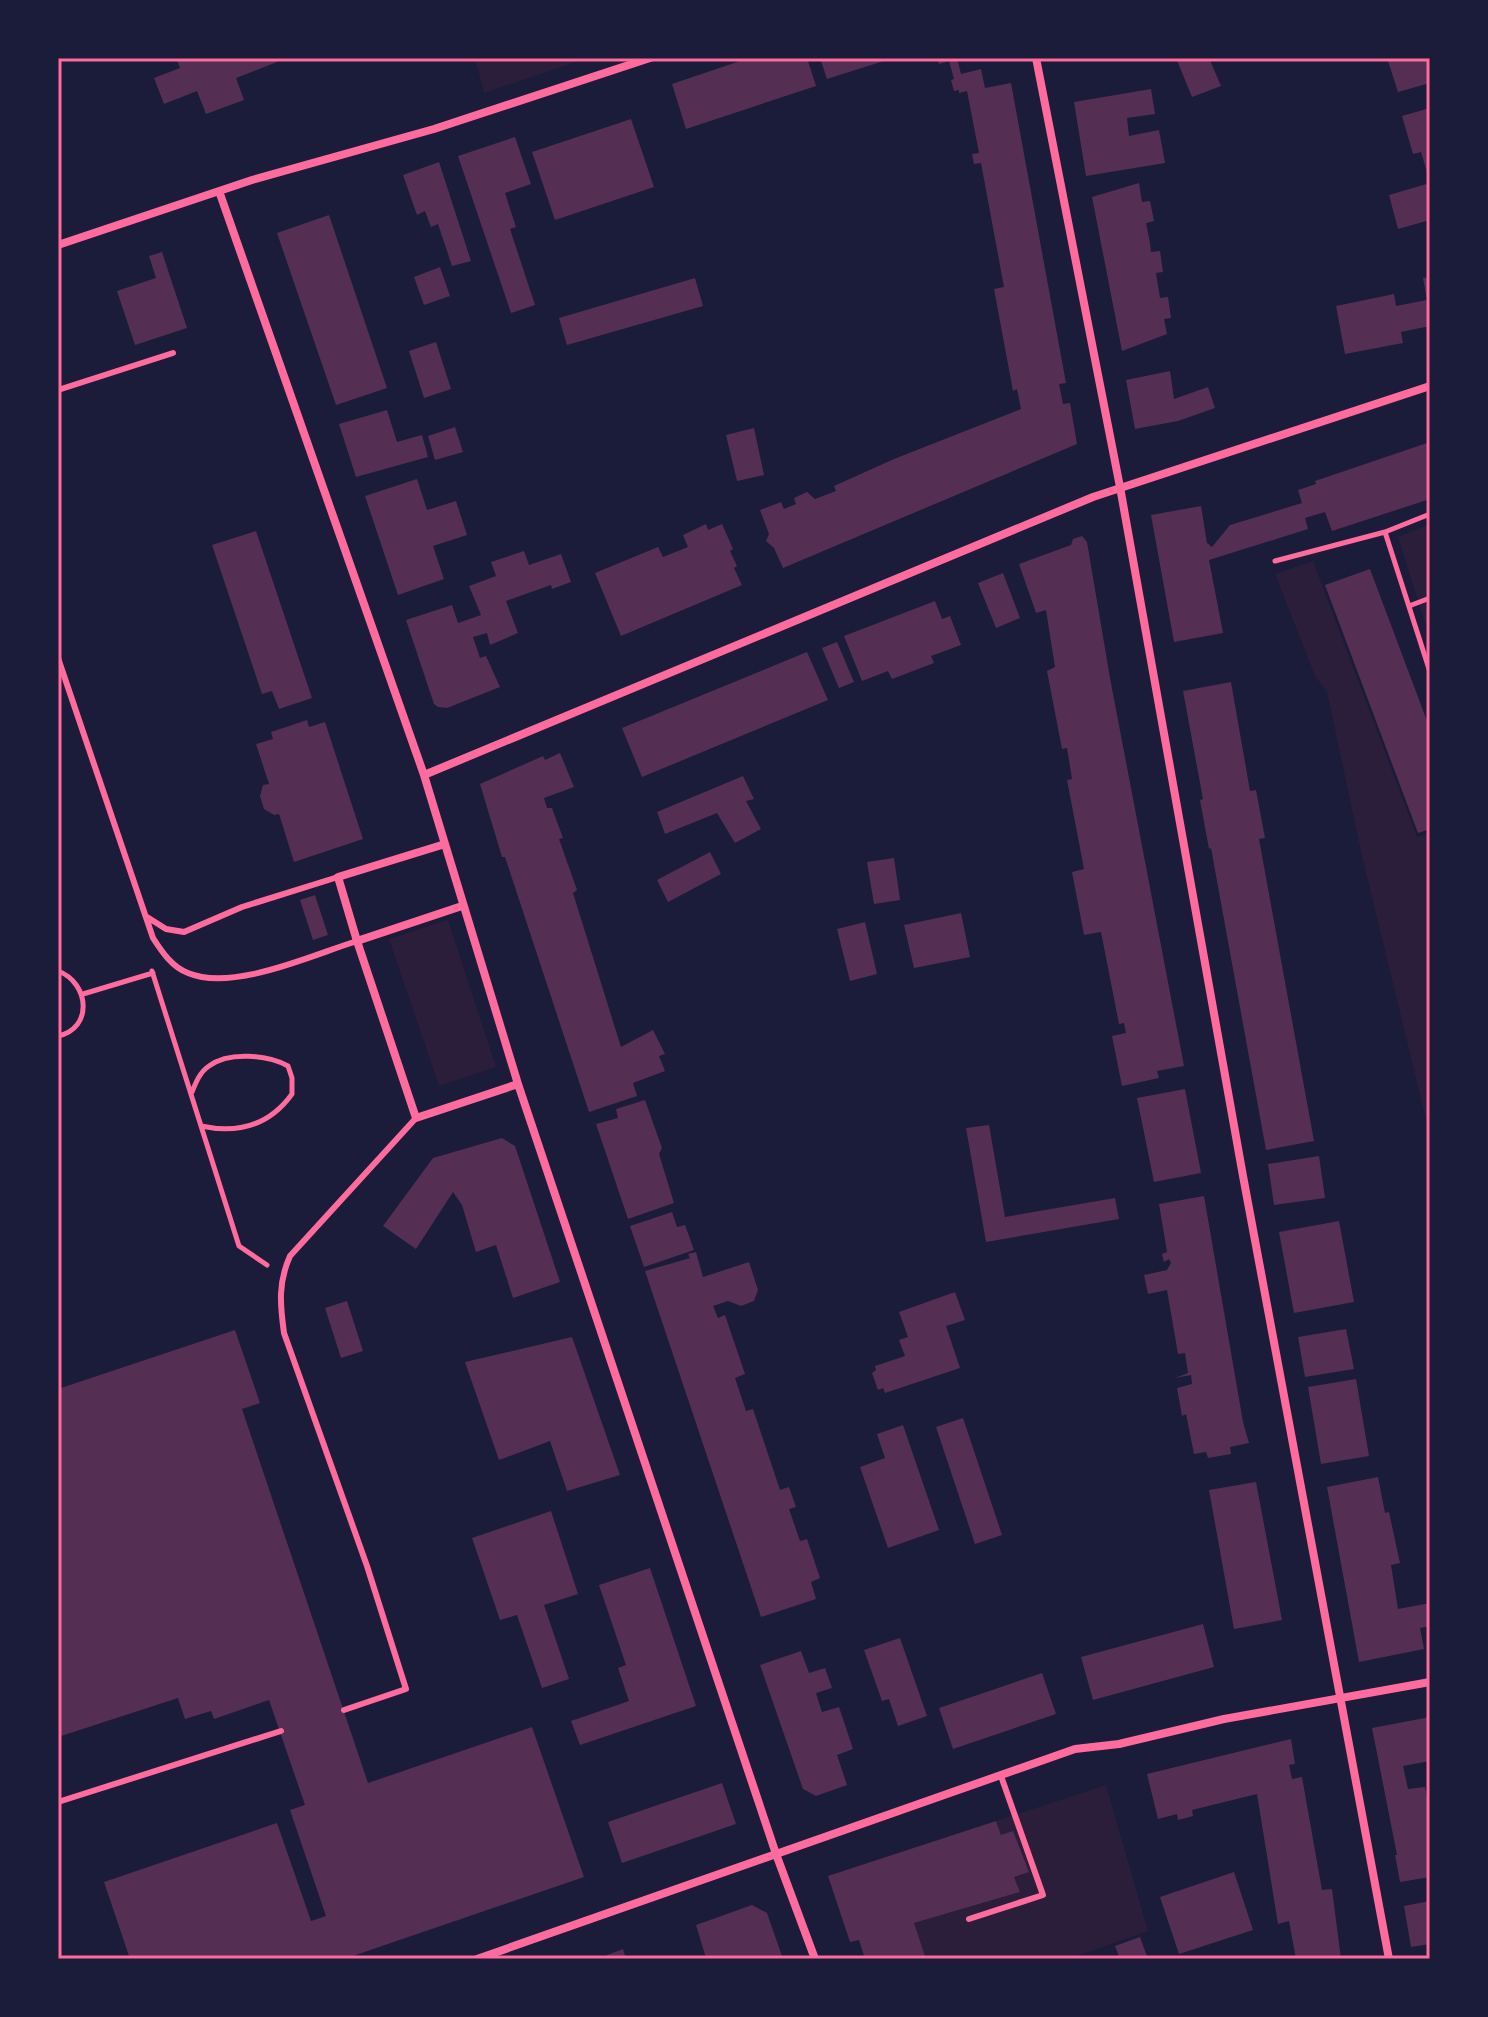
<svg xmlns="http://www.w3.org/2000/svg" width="1488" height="2017" viewBox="0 0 1488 2017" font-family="'Fira Sans Condensed',sans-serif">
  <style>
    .green { fill: #2a1e3b }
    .building { fill: #542f53 }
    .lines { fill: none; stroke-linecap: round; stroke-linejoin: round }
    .path { stroke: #ff6b9d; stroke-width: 5 }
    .service { stroke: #ff6b9d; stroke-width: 6 }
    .minor { stroke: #ff6b9d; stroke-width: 8 }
    .neatline { fill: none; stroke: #ff6b9d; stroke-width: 3 }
  </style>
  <rect width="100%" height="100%" fill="#1b1b3a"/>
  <path class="green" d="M475,58H588L484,93Z
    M1430,524V639L1398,537Z
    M1313,561L1417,837L1430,833V1136L1362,856L1327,692L1315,676L1275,574Z
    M448,920L496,1067L439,1086L389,939Z
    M1106,1785L1148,1931L1068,1959H926L914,1923L1020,1892L1014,1877L1028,1872L1013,1831L1001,1835L996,1821Z"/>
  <path class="building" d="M176,58H275L277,62L236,78L244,100L206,114L197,91L164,104L154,78L180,68Z
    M749,58H807L816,86L686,129L672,84Z
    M820,58H890V59L827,79Z
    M937,58H957L961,74L981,69L985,88L1011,83L1066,383L1059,384L1063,404L1070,403L1077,444L783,568L774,548L766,541L769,534L760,510L781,502L784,509L796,504L794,498L807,492L815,499L836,491L834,486L894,459L1021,409L1017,389L1013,391L994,289L1004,287L981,163L974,164L972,154L979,153L967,91L959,93V90L954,91L951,80L954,79L949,61L939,64Z
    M1176,58H1209L1221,86L1192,97Z
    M1387,58H1430V83L1398,92Z
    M1151,89L1155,114L1127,118L1129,136L1159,130L1165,163L1086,176L1074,102Z
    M1430,108V171L1427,172L1421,152L1413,154L1402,116Z
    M631,119L654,187L555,220L532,152Z
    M515,137L531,184L505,193L516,227L510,229L535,305L511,313L458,156Z
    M439,162L471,261L452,266L438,224L431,227L425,211L417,215L403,175Z
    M1139,183L1142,202L1150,201L1154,221L1146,223L1150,243L1151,252L1160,251L1163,272L1156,273L1160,298L1168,297L1171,318L1164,319L1167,334L1122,351L1092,197Z
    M1430,183V220L1398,229L1389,195Z
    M329,215L387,388L336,405L277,233Z
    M162,252L187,328L135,345L117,291L156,278L149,256Z
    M440,267L450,296L424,305L414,277Z
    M1430,277V326L1401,332L1403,343L1345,354L1336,306L1394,294L1396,306L1427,300L1423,278Z
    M695,278L703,306L567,345L559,318Z
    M436,342L451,389L424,398L409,351Z
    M1170,371L1174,399L1208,387L1215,408L1178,421L1135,429L1126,380Z
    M387,410L397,442L422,435L428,457L356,477L339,424Z
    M455,427L463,452L435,460L428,436Z
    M754,428L764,475L737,481L726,435Z
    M1430,442V499L1332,531L1325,512L1305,518L1308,529L1209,560L1223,633L1174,642L1151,515L1201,506L1207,543L1212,547L1230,525L1302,503L1298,490L1316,484L1315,481Z
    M417,479L427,510L456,501L467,535L433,546L444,579L398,595L365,496Z
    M706,524L708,530L722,524L733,549L730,551L737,566L734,568L742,585L621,636L595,573L658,547L663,557L688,547L683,535Z
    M256,531L312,698L279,709L272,691L262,694L212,545Z
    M1082,536L1087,542L1110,678L1184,1066L1157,1071L1159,1078L1122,1086L1112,1036L1126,1033L1124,1023L1119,1024L1101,932L1084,935L1072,872L1084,869L1067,780L1072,779L1067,748L1062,749L1047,671L1055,667L1046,610L1036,613L1019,564L1071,545L1073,539Z
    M524,551L529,565L561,554L571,582L552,589L551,585L506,601L518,633L490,645L487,633L473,637L480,658L486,656L500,687L447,708L438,707L434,704L406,620L452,605L458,623L481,615L469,586L496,576L491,562Z
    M1370,569L1430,729V829L1418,833L1325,585Z
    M1003,573L1020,618L996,628L978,583Z
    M935,601L942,619L950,616L961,645L931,656L934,663L892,679L888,671L862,681L844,636Z
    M837,642L854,682L839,688L822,648Z
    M807,652L828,700L642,777L622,728Z
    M1231,682L1250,791L1256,790L1265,838L1259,839L1314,1141L1266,1150L1211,848L1209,849L1200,800L1203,799L1183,691Z
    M307,720L309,727L325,722L363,839L294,862L279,814L274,815L264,809L260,796L263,785L269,784L256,744L273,739L271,732Z
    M560,753L574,787L544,798L547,808H552L563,838L559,839L577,890L573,893L621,1047L653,1030L665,1054L659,1056L665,1071L633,1083L637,1096L589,1112L505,857H502L480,784L543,756L545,760Z
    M743,776L754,799L746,801L761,829L735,843L717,813L665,834L657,812Z
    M710,852L721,874L668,902L657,880Z
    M894,858L900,900L874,904L867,862Z
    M315,895L328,935L313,940L300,900Z
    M961,913L970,957L914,968L904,925Z
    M865,922L877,974L850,981L837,929Z
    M1185,1089L1201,1173L1154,1182L1137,1098Z
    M645,1100L662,1148L659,1154L674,1203L628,1219L596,1124L618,1118L616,1109Z
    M989,1125L1005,1217L1115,1198L1119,1219L986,1242L966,1128Z
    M502,1138L515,1146L560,1282L513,1298L496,1245L476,1252L462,1205L453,1192L416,1249L383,1226L433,1158Z
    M1319,1156L1325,1198L1274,1205L1268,1164Z
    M1204,1196L1243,1422L1249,1443L1230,1447L1231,1454L1208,1458L1206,1452L1194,1454L1186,1414L1182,1416L1177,1388L1192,1384L1191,1375L1175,1378L1188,1373L1185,1353L1178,1354L1167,1290L1148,1294L1144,1275L1167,1270L1171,1263L1169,1259L1164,1262L1162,1254L1167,1252L1159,1204Z
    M672,1212L677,1227L685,1225L694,1250L644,1267L630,1226Z
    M1339,1221L1354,1302L1294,1313L1279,1232Z
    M696,1252L703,1277L749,1262L758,1290L754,1301L741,1306L728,1301L713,1306L718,1318L725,1315L745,1374L735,1378L746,1411L753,1409L780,1490L789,1487L796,1507L789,1509L800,1541L807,1539L820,1578L811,1582L816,1599L761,1617L645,1271L690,1258L688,1254Z
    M955,1292L965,1320L946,1326L960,1368L885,1393L883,1388L878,1390L872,1373L876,1370L875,1366L905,1356L899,1340L908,1337L899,1312Z
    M347,1301L363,1351L341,1358L325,1308Z
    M1346,1329L1354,1369L1305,1377L1298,1337Z
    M235,1330L260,1403L242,1409L368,1783L532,1727L584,1877L344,1959H130L104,1882L277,1823L311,1921L326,1916L290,1810L305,1805L269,1700L214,1719L211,1711L185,1719L178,1698L58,1737V1389Z
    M572,1337L620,1475L567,1491L550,1441L499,1460L465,1362Z
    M1356,1379L1369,1456L1321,1464L1308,1387Z
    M963,1418L1002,1535L975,1544L936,1427Z
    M903,1425L939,1530L888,1548L860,1467L885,1458L877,1434Z
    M1378,1477L1385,1513L1389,1512L1400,1563L1391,1565L1398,1609L1430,1603V1626L1420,1628L1424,1649L1359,1662L1327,1487Z
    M1256,1482L1282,1620L1234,1629L1209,1490Z
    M551,1511L578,1594L544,1605L569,1679L542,1688L517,1615L500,1620L472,1538Z
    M650,1568L696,1706L580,1745L571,1721L629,1701L618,1668L626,1665L599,1585Z
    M1203,1624L1214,1667L1093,1700L1081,1657Z
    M900,1638L927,1716L898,1726L889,1699L882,1701L864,1650Z
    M801,1651L809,1673L825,1668L832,1688L816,1693L819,1703L822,1712L839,1707L853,1749L837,1755L847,1785L816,1796L803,1789L760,1665Z
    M1042,1673L1056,1714L953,1749L939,1708Z
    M1430,1717V1761L1403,1766L1408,1789L1425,1787L1430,1809V1877L1400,1882L1395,1855H1397L1372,1728Z
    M1291,1739L1295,1764L1289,1765L1292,1779L1302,1777L1322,1890L1332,1889L1341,1959H1296L1289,1921L1278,1924L1257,1794L1192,1810L1193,1816L1178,1820L1177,1814L1158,1819L1147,1774Z
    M722,1783L736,1824L622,1863L608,1822Z
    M996,1821L1001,1835L1013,1831L1029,1872L1014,1877L1020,1892L914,1923L926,1959H865L859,1940L850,1942L828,1876Z
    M1234,1872L1253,1930L1179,1954L1160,1897Z
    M1430,1901V1944L1411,1947L1404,1906Z
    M752,1905L767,1913L783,1959H716L715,1956L706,1958L696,1925Z
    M1140,1937L1148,1959H1120L1115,1946Z
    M623,1949L626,1959H597Z"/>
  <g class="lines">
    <path class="path" d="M1385,532L1430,672
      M1275,561L1385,532L1430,514
      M1409,606L1430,598
      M58,971C90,983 93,1029 58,1036
      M152,971L239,1246L267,1265
      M83,994L153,973
      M192,1092C196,1082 200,1072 209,1066C229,1051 268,1055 288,1066L292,1078V1094C269,1126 238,1134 201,1126"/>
    <path class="service" d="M58,390L173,353
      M58,658L153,938C162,952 172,967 188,973C233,992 312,955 357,941
      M147,917L166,929L184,932L242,907L338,877
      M344,1710L406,1689L367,1566L284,1333C280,1304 278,1283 290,1256L416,1118
      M58,1802L281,1731
      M969,1919L1043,1895L1001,1776"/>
    <path class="minor" d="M1036,58L1120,487L1243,1176L1389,1959
      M219,191L424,775L518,1084L776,1854L815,1959
      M58,245L252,180L434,129L650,58
      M424,775L1093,497L1430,386
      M445,844L338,877L357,941L462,906
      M357,941L416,1118L518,1084
      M477,1959L1075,1749L1119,1744L1224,1719L1430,1682"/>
  </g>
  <rect width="1488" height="2017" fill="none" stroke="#1b1b3a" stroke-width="120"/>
  <rect x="60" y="60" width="1368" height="1897" class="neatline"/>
</svg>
